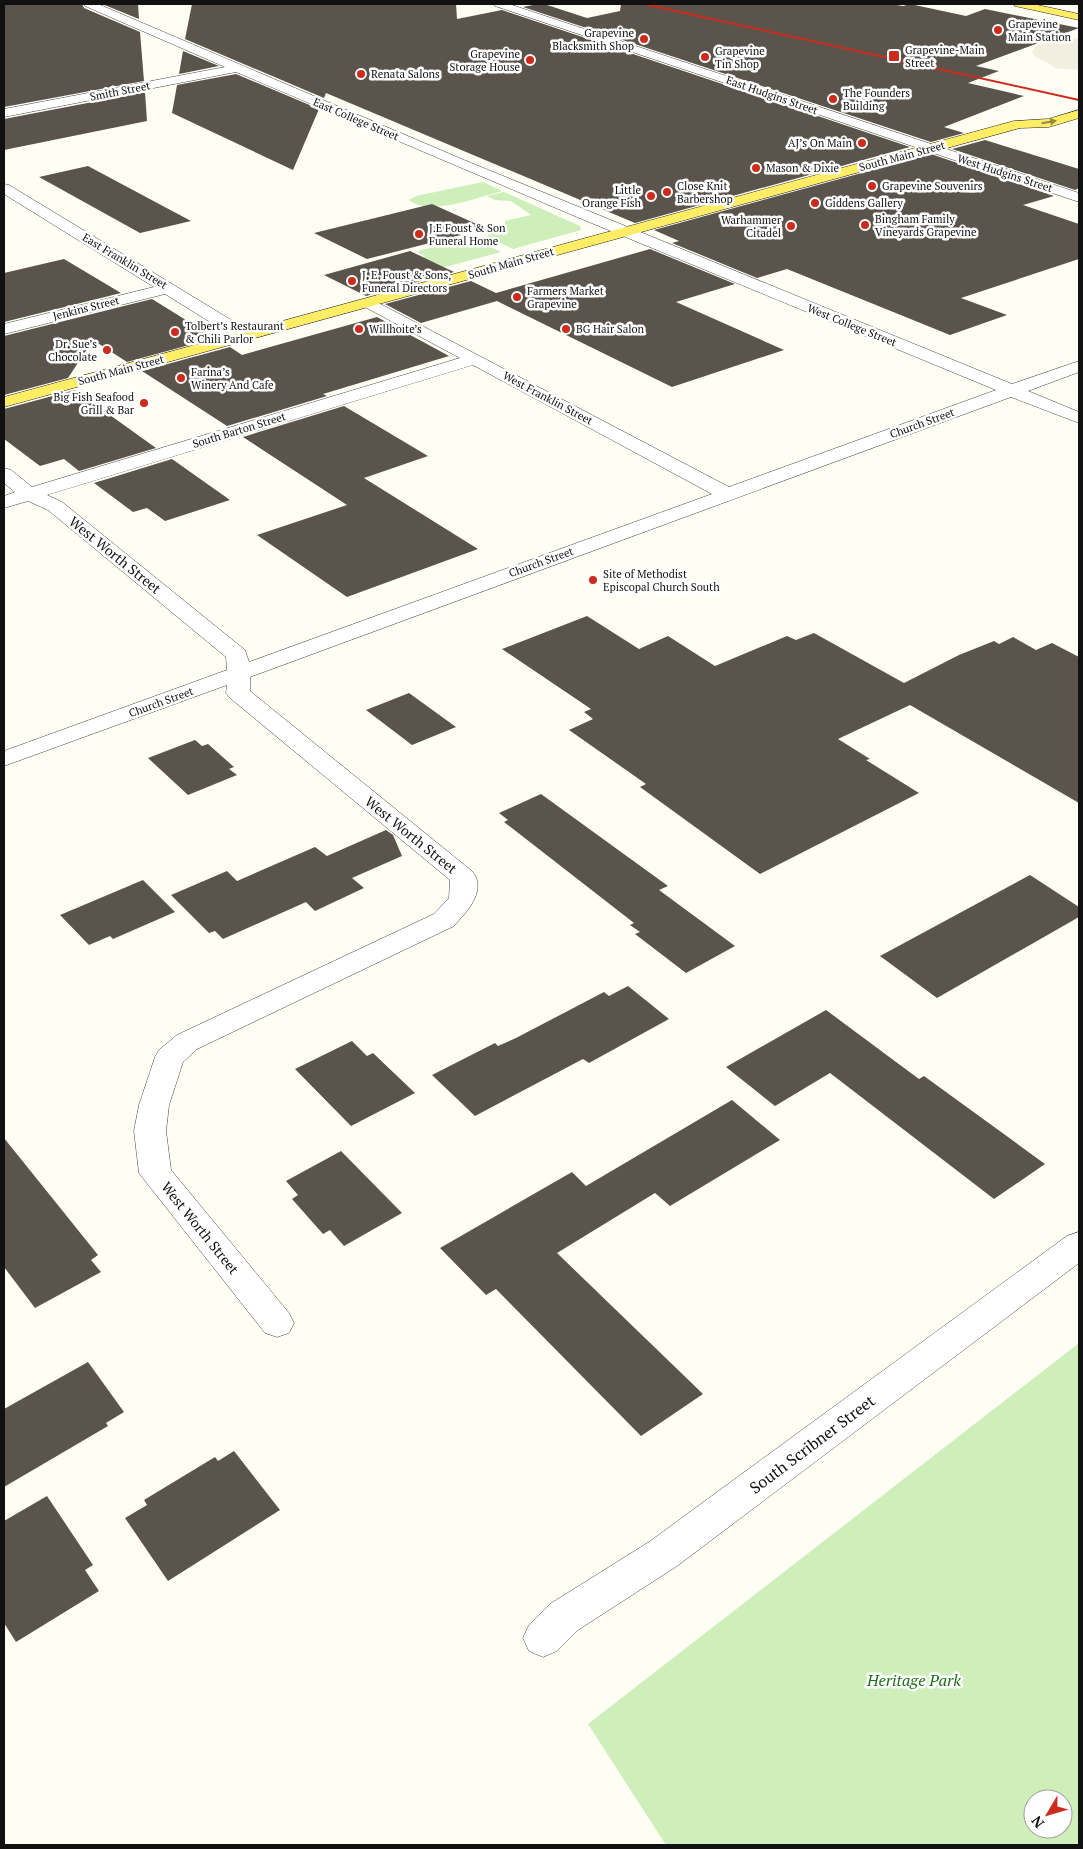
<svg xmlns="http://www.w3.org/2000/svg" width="1083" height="1849" viewBox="0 0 1083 1849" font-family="'PT Serif',serif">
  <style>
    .green { fill: #ceeeba; fill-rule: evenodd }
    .plaza { fill: #f2efe1 }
    .building { fill: #5b544c }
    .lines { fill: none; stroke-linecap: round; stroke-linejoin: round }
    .minor-casing { stroke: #444; stroke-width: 1 }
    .major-casing { stroke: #222; stroke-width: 1 }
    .minor { fill: #fff; fill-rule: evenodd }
    .major { fill: #ffed65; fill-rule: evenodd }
    .rail { stroke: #cd2b1d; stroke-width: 2 }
    .oneway { fill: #948a3f }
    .poi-dot { fill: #cd2b1d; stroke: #fff; stroke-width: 2 }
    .labels { text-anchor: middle; stroke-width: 5; stroke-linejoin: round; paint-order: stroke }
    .far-poi-label { font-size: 11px; fill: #111; stroke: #fff; text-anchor: start }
    .far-street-label { font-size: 11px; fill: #111; stroke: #fff }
    .street-label { font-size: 14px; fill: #111; stroke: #fff }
    .near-street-label { font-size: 16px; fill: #111; stroke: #fff }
    .near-park-label { font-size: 16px; font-style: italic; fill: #216f1b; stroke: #fff }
  </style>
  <rect width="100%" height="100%" fill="#fffef5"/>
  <path class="green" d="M483,182L502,191C479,197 429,217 409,200L416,196Z
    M504,192L580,226L581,230L513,249L487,237L489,233L505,231V221L531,215L511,201L495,200L487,196Z
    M476,240L501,252L423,273L417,259L425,256L417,252C436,243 457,250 476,240Z
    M1079,1343V1845H666L588,1724ZM1033,1799H1063V1829H1033Z"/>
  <path class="plaza" d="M1079,38V70L1054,68L1050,64L1034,56L1032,52L1037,45L1043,43Z"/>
  <path class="building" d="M4,4H82L84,8L140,32L144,81L4,107Z
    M102,4H138L139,19Z
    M192,4H456L457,19L502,10L910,147L635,223L326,93L324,98L185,39Z
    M538,4H544L587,18L620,11L621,4H890L903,6L910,4L966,16L985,9L1079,28L976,66L999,71L968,83L1024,96L944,127L964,133L931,142L523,7Z
    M183,51L219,66L179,74Z
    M236,74L319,109L293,170L172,113L177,85Z
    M145,92L147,121L4,150V119Z
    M985,140L1079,169V188L1075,190L952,149Z
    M931,154L1054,196L1023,205L1079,224V259L961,298L1007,315L950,335L787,269L757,278L672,243L679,241L654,230Z
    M88,166L191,221L140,233L39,177Z
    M432,204L481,226L456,232L461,235L367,259L314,233Z
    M650,249L735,284L676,302L784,350L672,387L497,301L421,323L385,304L471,281L496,293Z
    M410,251L454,272L366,296L324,275Z
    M64,259L121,293L4,322V273Z
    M152,299L215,338L127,362L93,340L68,378L4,395V336Z
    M377,317L449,356L323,394L327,396L227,426L142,371L230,347L242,355Z
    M75,390L156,448L79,471L64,459L40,466L4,439V409Z
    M344,406L428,456L364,478L478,549L347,597L257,535L347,505L243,437Z
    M172,459L230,500L165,521L147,508L133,512L94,483Z
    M587,616L639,649L668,636L715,666L787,636L796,640L814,633L904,683L959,655L994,641L999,644L1013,637L1036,650L1052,643L1079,657V803L910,705L838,739L870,759L866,760L919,793L760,874L640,787L646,784L569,730L593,719L584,712L591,709L502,649Z
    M409,693L456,727L412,745L366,710Z
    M195,740L202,746L208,744L234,767L229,769L237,775L188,795L148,758Z
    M541,794L668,886L659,890L735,946L686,973L635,934L640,932L630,925L634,923L504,822L508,820L499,813Z
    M386,830L393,835L402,856L352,878L364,888L315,911L306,902L223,939L215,931L209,933L171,895L227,871L237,881L315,847L327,856Z
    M1030,875L1079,907V917L937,998L880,956Z
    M143,880L175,912L113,939L110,936L89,945L60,915Z
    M628,986L669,1019L589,1063L583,1059L475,1116L432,1075L495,1043L498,1046L516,1038L604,992L609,996Z
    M826,1010L919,1079L924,1076L1045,1164L994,1199L830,1073L775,1106L726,1067Z
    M352,1041L367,1056L373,1053L415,1093L351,1126L295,1069Z
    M732,1100L780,1140L670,1206L655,1193L557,1253L703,1394L641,1436L496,1289L486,1295L440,1248L572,1172L586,1186Z
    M4,1138L98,1255L91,1260L101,1272L35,1308L4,1267Z
    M341,1151L402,1213L344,1246L330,1230L323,1234L292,1199L298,1195L286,1181Z
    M88,1362L124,1412L106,1423L108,1426L4,1487V1409Z
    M234,1451L280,1510L168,1581L125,1518L147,1505L144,1500L215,1457L218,1461Z
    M47,1496L93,1565L85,1570L99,1591L16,1642L4,1623V1521Z"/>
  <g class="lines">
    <defs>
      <path id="minor" d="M84,4H98L464,160L1012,384L1079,361V372L1028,391L1079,412V423L1011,397L250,677V691L473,872C487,892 466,912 454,926L197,1049L183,1062L169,1105L166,1131L171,1170L289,1313L294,1323L289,1333L277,1337L265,1333L139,1173L134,1131L139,1105L155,1057L159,1050L177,1035L434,914L449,898L450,880L230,698L226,693L227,685L4,766V751L227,670L226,657L48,510L28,501L4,508V496L15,492L4,483V468L11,470L32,487L460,358L363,306L361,303L363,300L369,298L729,487L996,390L577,217L236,72L4,117V109L225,67L85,6ZM473,365L712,494L249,662L245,650L62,502L47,495Z
        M494,4H509L1079,193V202L495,6Z
        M4,184L9,185L251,332L253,336L251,340H239L165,294L4,334V324L154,287L4,194Z
        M1079,1232V1263L677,1566L578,1630L557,1651L543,1657L529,1651L523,1638L529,1625L550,1604L649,1542L1067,1236Z"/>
      <path id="major" d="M1014,4H1033L1079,14V20L1015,6Z
        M1079,110V118L1049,127L1020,128L4,407V397L1014,121L1048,119Z"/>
    </defs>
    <use href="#minor" class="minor-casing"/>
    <use href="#major" class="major-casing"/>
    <use href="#minor" class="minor"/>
    <use href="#major" class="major"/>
    <path class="rail" d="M644,4L1079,100"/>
  </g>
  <defs><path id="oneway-solid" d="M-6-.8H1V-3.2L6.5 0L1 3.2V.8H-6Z" transform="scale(1.25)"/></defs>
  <use class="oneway" href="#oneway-solid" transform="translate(1049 122) rotate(-10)"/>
  <g class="poi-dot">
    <circle cx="998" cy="30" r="5"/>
    <circle cx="644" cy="39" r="5"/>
    <rect x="888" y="50" width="12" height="12" rx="2.5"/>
    <circle cx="705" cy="57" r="5"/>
    <circle cx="530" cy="60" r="5"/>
    <circle cx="361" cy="74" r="5"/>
    <circle cx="833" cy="99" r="5"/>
    <circle cx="862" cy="143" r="5"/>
    <circle cx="756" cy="168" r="5"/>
    <circle cx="872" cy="186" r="5"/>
    <circle cx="667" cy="192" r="5"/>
    <circle cx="651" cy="196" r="5"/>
    <circle cx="815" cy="203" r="5"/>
    <circle cx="865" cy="225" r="5"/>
    <circle cx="791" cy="226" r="5"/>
    <circle cx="419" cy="234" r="5"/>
    <circle cx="352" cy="281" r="5"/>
    <circle cx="517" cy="297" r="5"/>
    <circle cx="359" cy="329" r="5"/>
    <circle cx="566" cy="329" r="5"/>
    <circle cx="175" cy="332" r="5"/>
    <circle cx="107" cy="350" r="5"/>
    <circle cx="181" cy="378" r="5"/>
    <circle cx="144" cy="403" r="5"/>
    <circle cx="593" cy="580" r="5"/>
  </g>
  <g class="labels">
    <g class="far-poi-label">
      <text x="1008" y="28">Grapevine<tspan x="1008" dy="13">Main Station</tspan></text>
      <text x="634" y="37" text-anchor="end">Grapevine<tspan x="634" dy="13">Blacksmith Shop</tspan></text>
      <text x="905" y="54">Grapevine-Main<tspan x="905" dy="13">Street</tspan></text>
      <text x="715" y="55">Grapevine<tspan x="715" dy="13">Tin Shop</tspan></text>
      <text x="520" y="58" text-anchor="end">Grapevine<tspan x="520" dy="13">Storage House</tspan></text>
      <text x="371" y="78">Renata Salons</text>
      <text x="843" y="97">The Founders<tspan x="843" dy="13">Building</tspan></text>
      <text x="852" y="147" text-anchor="end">AJ’s On Main</text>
      <text x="766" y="172">Mason &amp; Dixie</text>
      <text x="677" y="190">Close Knit<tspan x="677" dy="13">Barbershop</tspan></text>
      <text x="882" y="190">Grapevine Souvenirs</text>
      <text x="641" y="194" text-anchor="end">Little<tspan x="641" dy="13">Orange Fish</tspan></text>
      <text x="825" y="207">Giddens Gallery</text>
      <text x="875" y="223">Bingham Family<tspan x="875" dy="13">Vineyards Grapevine</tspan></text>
      <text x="781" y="224" text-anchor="end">Warhammer<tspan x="781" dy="13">Citadel</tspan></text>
      <text x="429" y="232">J.E Foust &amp; Son<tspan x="429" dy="13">Funeral Home</tspan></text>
      <text x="362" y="279">J. E. Foust &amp; Sons,<tspan x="362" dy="13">Funeral Directors</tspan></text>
      <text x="527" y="295">Farmers Market<tspan x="527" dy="13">Grapevine</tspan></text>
      <text x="185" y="330">Tolbert’s Restaurant<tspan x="185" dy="13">&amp; Chili Parlor</tspan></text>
      <text x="369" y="333">Willhoite’s</text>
      <text x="576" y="333">BG Hair Salon</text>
      <text x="97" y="348" text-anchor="end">Dr. Sue’s<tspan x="97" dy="13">Chocolate</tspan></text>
      <text x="191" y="376">Farina’s<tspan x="191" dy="13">Winery And Cafe</tspan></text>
      <text x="134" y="401" text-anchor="end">Big Fish Seafood<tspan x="134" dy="13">Grill &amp; Bar</tspan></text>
      <text x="603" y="578">Site of Methodist<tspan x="603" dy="13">Episcopal Church South</tspan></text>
    </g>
    <g class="far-street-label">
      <text transform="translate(120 91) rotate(-11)" y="4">Smith Street</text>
      <text transform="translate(772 95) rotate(19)" y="4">East Hudgins Street</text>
      <text transform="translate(356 119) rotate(23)" y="4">East College Street</text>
      <text transform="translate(902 156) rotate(-15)" y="4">South Main Street</text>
      <text transform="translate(1005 173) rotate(18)" y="4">West Hudgins Street</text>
      <text transform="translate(125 261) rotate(31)" y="4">East Franklin Street</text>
      <text transform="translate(511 263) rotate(-16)" y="4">South Main Street</text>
      <text transform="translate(86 308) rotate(-14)" y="4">Jenkins Street</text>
      <text transform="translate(852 325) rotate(22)" y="4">West College Street</text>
      <text transform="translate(121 370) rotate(-15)" y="4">South Main Street</text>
      <text transform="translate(548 398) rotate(28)" y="4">West Franklin Street</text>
      <text transform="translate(922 423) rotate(-20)" y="4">Church Street</text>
      <text transform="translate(239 430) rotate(-17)" y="4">South Barton Street</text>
      <text transform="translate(541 562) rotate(-20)" y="4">Church Street</text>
      <text transform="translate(161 702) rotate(-20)" y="4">Church Street</text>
    </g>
    <g class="street-label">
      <text transform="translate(115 555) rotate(39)" y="5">West Worth Street</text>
      <text transform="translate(411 835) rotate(39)" y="5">West Worth Street</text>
      <text transform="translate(200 1228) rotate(51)" y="5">West Worth Street</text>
    </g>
    <g class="near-street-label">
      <text transform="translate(812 1444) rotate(-37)" y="6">South Scribner Street</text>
    </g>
    <g class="near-park-label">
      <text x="914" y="1686">Heritage Park</text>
    </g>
  </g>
  <rect width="1083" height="1849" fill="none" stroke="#111111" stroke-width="10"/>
  <g transform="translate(1048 1814) rotate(232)"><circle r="24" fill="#ffffff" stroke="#a0a0a0"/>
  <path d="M0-4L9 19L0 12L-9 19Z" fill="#cd2b1d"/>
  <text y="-8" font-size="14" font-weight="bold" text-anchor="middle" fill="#111111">N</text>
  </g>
</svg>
